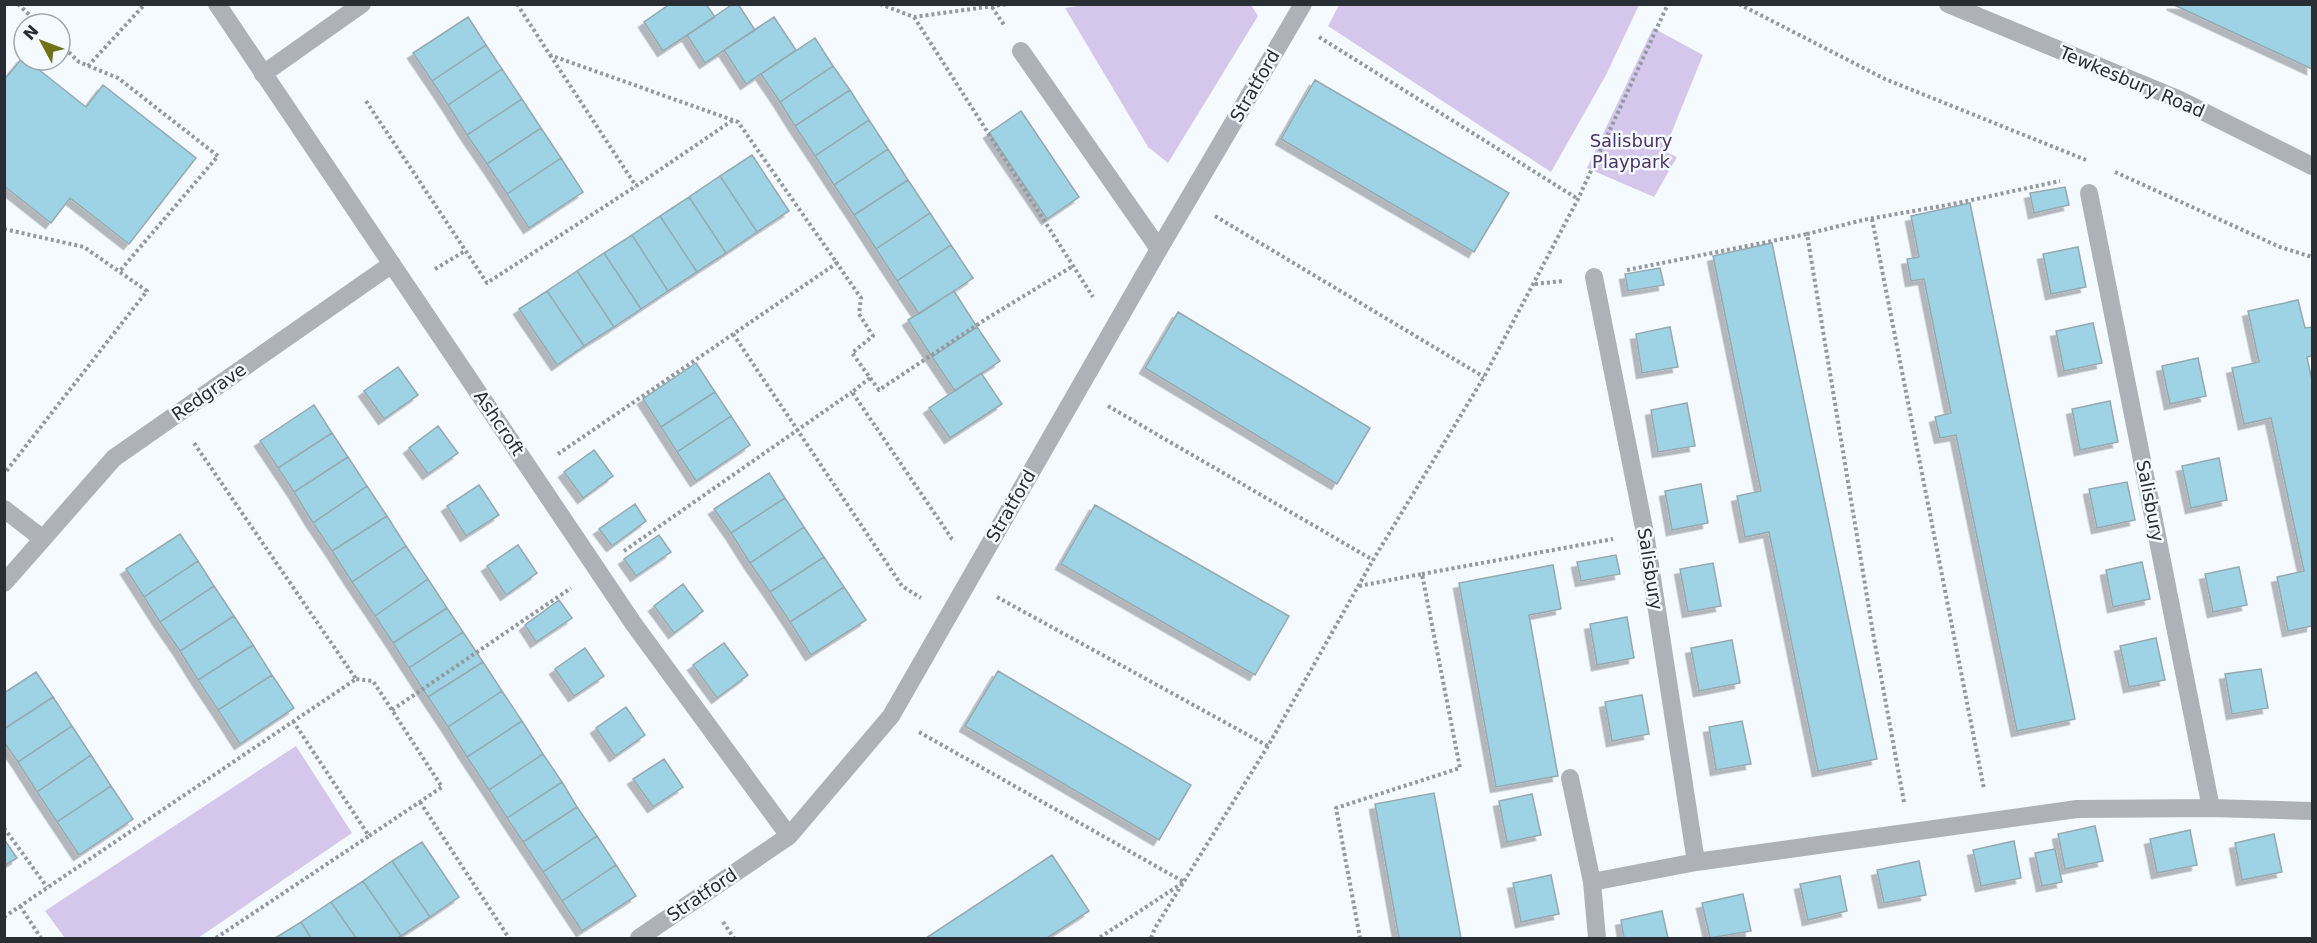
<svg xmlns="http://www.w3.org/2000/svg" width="2317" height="943" viewBox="0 0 2317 943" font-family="'DejaVu Sans',sans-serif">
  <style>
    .green { fill: #d4c7eb }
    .building { fill: #9dd3e4; stroke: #96a9b0; stroke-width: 1.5; filter: url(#shadow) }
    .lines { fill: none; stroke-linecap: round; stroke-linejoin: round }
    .path { stroke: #93999e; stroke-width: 4; stroke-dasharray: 3 3; stroke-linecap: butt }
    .service { stroke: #afb1b8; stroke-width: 18 }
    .minor { stroke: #afb1b8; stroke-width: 18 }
    .labels { text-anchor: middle; stroke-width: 5; stroke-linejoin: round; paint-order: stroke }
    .street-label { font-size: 18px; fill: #282e33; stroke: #f4faff }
    .park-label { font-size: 18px; fill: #493368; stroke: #f4faff }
  </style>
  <defs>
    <filter id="shadow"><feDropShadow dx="-5.5" dy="5.5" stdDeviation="0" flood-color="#0004"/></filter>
  </defs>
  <rect width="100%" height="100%" fill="#f4faff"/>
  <path class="green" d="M1090,4L1251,5L1258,16L1168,163L1148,147L1065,8Z
    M1339,5V4L1639,5L1606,75L1551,172L1328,26Z
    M1653,28L1703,55L1664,151L1677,157L1654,197L1587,168Z
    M296,746L352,833L198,938H65L45,911Z"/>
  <path class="building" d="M670,4H706L715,17L663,51L644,22Z
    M733,4H738L755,30L705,63L687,35Z
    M2172,4H2312V69Z
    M468,17L486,45L432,81L413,53Z
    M774,17L796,50L746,84L724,50Z
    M815,38L833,66L780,102L761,74Z
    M486,45L502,69L448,105L432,81Z
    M23,57L86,107L103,85L196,158L129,244L70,198L51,223L4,186V80Z
    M833,66L850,90L795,126L780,102Z
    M502,69L522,99L467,135L448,105Z
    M1315,80L1509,193L1474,252L1281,139Z
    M850,90L869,120L815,156L795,126Z
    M522,99L541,128L487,164L467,135Z
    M1021,111L1079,197L1047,219L989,133Z
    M869,120L888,149L834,185L815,156Z
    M541,128L561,158L507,194L487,164Z
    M888,149L908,180L854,215L834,185Z
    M752,155L789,211L757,232L720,176Z
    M561,158L583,192L529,228L507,194Z
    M720,176L757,232L726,253L689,197Z
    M908,180L930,213L876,249L854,215Z
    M2065,187L2069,205L2034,213L2030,193Z
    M689,197L726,253L697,272L660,216Z
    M1970,203L2075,719L2017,731L1956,435L1940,438L1935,417L1951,413L1924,279L1911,281L1907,259L1919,257L1911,216Z
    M930,213L951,245L897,281L876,249Z
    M660,216L697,272L668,291L632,235Z
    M632,235L668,291L641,309L604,253Z
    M1772,243L1877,759L1818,771L1769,532L1745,537L1737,496L1761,491L1713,256Z
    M951,245L973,278L919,314L897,281Z
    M2078,247L2086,287L2051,294L2043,254Z
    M604,253L641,309L614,327L577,271Z
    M1660,268L1664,285L1628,291L1625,274Z
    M577,271L614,327L584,346L547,291Z
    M547,291L584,346L557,365L519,309Z
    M954,291L977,327L932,357L908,320Z
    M2298,300L2305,328L2312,327V356L2307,357L2312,381V626L2288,631L2277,577L2304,571L2271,418L2244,424L2232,368L2259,362L2248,311Z
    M1178,312L1370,428L1337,484L1145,368Z
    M2093,323L2102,363L2064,371L2056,331Z
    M977,327L1000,361L955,391L932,357Z
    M1670,327L1678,367L1642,373L1636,334Z
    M2198,358L2206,396L2170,404L2162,366Z
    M696,363L715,392L661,427L643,399Z
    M398,367L418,395L384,419L364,391Z
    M981,373L1002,404L950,438L929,408Z
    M715,392L731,416L677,452L661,427Z
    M2110,401L2118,442L2080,450L2072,409Z
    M1687,403L1695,446L1658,452L1651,410Z
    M314,405L332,433L278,468L260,441Z
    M731,416L750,445L696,481L677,452Z
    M438,426L458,453L428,474L409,448Z
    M332,433L348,457L294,492L278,468Z
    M594,450L613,476L583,498L564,472Z
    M348,457L367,486L313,523L294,492Z
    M2219,458L2227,500L2191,508L2182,466Z
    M769,473L785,498L731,533L714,509Z
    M2127,482L2135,520L2097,528L2089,489Z
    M1701,484L1708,523L1672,530L1665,491Z
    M479,485L499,515L466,536L447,506Z
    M367,486L387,516L332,551L313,523Z
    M785,498L804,527L750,563L731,533Z
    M635,504L646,521L612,546L599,529Z
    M1095,505L1289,616L1255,675L1061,564Z
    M387,516L406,546L352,582L332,551Z
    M804,527L824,557L770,592L750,563Z
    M180,534L198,561L144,597L126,569Z
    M659,535L671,552L636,576L624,559Z
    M518,545L537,573L506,595L487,566Z
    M406,546L428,579L375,616L352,582Z
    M1616,555L1620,574L1581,581L1577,562Z
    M824,557L844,587L790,622L770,592Z
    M198,561L214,586L160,622L144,597Z
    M2142,562L2150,599L2113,607L2106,570Z
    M1713,563L1721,606L1688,612L1680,569Z
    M1553,565L1561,609L1529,615L1558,776L1496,787L1459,583Z
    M2239,567L2247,605L2213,612L2205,574Z
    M428,579L447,608L393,643L375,616Z
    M683,584L703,611L674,633L654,606Z
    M214,586L234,616L180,651L160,622Z
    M844,587L866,620L811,655L790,622Z
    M559,600L572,618L536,642L525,625Z
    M447,608L463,632L409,668L393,643Z
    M234,616L253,645L198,680L180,651Z
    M1627,617L1634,658L1597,665L1590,624Z
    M463,632L483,662L428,697L409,668Z
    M2156,638L2165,680L2129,687L2120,646Z
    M1732,640L1740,683L1699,691L1691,648Z
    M724,643L748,675L717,698L693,665Z
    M253,645L272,675L218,710L198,680Z
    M585,648L604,676L574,696L555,669Z
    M483,662L502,691L448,727L428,697Z
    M2261,669L2268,708L2232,714L2225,674Z
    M998,671L1191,785L1159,840L965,726Z
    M36,672L53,697L4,729V693Z
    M272,675L294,708L240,744L218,710Z
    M502,691L522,721L467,757L448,727Z
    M1642,695L1649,734L1612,741L1605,702Z
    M53,697L72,726L18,762L4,742V729Z
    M626,707L645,735L615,756L596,728Z
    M522,721L543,754L489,790L467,757Z
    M1742,721L1751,764L1716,770L1709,727Z
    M72,726L91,755L37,792L18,762Z
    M543,754L562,782L507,818L489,790Z
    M91,755L111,786L57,822L37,792Z
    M664,759L683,787L653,807L633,779Z
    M562,782L577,807L523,842L507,818Z
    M111,786L133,819L79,855L57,822Z
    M1434,793L1461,938H1399L1375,804Z
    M1532,794L1541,835L1507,842L1499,801Z
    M577,807L597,836L543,872L523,842Z
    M2095,826L2103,861L2065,869L2058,834Z
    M2190,830L2197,865L2157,873L2150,839Z
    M2274,834L2282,872L2242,880L2235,843Z
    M597,836L616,865L562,901L543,872Z
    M4,839L17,858L4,866Z
    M2014,841L2021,878L1981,886L1973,850Z
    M422,842L459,897L430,917L392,861Z
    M2055,849L2062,882L2042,886L2035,853Z
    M1052,855L1089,911L1047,938H926Z
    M392,861L430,917L401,936L363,881Z
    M1919,861L1926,895L1884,903L1877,870Z
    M616,865L636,896L582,931L562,901Z
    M1551,875L1559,914L1521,922L1513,883Z
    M1840,876L1847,911L1808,920L1800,884Z
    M363,881L401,936L397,938H356L331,902Z
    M1743,894L1751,931L1710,938L1702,903Z
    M331,902L356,938H311L301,922Z
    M1662,911L1668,938H1624L1621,920Z
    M301,922L311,938H275Z"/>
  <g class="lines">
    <path class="path" d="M18,4L39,24
      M517,4L550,55L738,122L837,263L558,454
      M880,4L914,17L1008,4
      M1739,4L1885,79L2086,160
      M992,7L1004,25
      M914,17L1093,297
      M1319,37L1578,199
      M60,44L79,62L118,78L218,156L119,272
      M550,55L636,186
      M88,66L145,4
      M366,101L487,283L636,186L733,120
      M2115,172L2280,247L2312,257
      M1215,216L1484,377
      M1872,219L1984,789
      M4,229L84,247L147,291L4,474
      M836,262L861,298L859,314L873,336L852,353L879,390L986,319L1073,266
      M435,269L465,251
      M1627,270L1807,234
      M1535,284L1563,281
      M733,334L902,586L921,598
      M870,378L852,392L952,539L955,541
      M1108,406L1373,560
      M624,551L852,392
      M1422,574L1613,539
      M1359,586L1422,574L1460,768L1336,808L1360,938
      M997,597L1268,746
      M392,710L571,588
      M293,721L369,836L442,787L373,681L356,679
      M919,732L1184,882L1099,938
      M420,802L509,938
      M1904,802L1873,633L1807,234L1863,220L1958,203L2060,181
      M4,828L47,887
      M20,906L41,938
      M4,917L356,679L194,443
      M723,922L734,938
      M216,938L369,836
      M1151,938L1155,928L1268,746L1373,560L1484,377L1578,199L1668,4"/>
    <path class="service" d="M1021,51L1159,249
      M263,74L362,4"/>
    <path class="minor" d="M217,4L633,623L789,836
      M1948,4L2178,99L2312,166
      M2089,193L2211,808
      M1594,277L1645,533L1696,862
      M4,509L43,539
      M4,583L114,458L392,264
      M1570,778L1592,882L1597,938
      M1592,882L1696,862L2077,809L2211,808L2312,811
      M639,938L789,836L891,716L1159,249L1303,4"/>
  </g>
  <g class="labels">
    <g class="street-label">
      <text transform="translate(2132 82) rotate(23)" y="6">Tewkesbury Road</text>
      <text transform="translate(1255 86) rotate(-60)" y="6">Stratford</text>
      <text transform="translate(209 392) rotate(-35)" y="6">Redgrave</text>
      <text transform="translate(499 423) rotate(56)" y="6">Ashcroft</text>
      <text transform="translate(2150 501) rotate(79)" y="6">Salisbury</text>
      <text transform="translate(1011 506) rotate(-60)" y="6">Stratford</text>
      <text transform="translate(1650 569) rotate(81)" y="6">Salisbury</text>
      <text transform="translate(702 895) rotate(-34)" y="6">Stratford</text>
    </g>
    <g class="park-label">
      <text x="1631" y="147">Salisbury<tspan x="1631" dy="21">Playpark</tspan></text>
    </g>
  </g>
  <rect width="2317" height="943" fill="none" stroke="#282e33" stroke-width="12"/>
  <g transform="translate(42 42) rotate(311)"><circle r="28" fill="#f4faff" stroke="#a2a8ad" stroke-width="1.5"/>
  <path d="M0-4.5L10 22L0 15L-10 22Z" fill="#6f7217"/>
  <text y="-9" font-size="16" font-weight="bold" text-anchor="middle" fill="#282e33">N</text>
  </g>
</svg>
